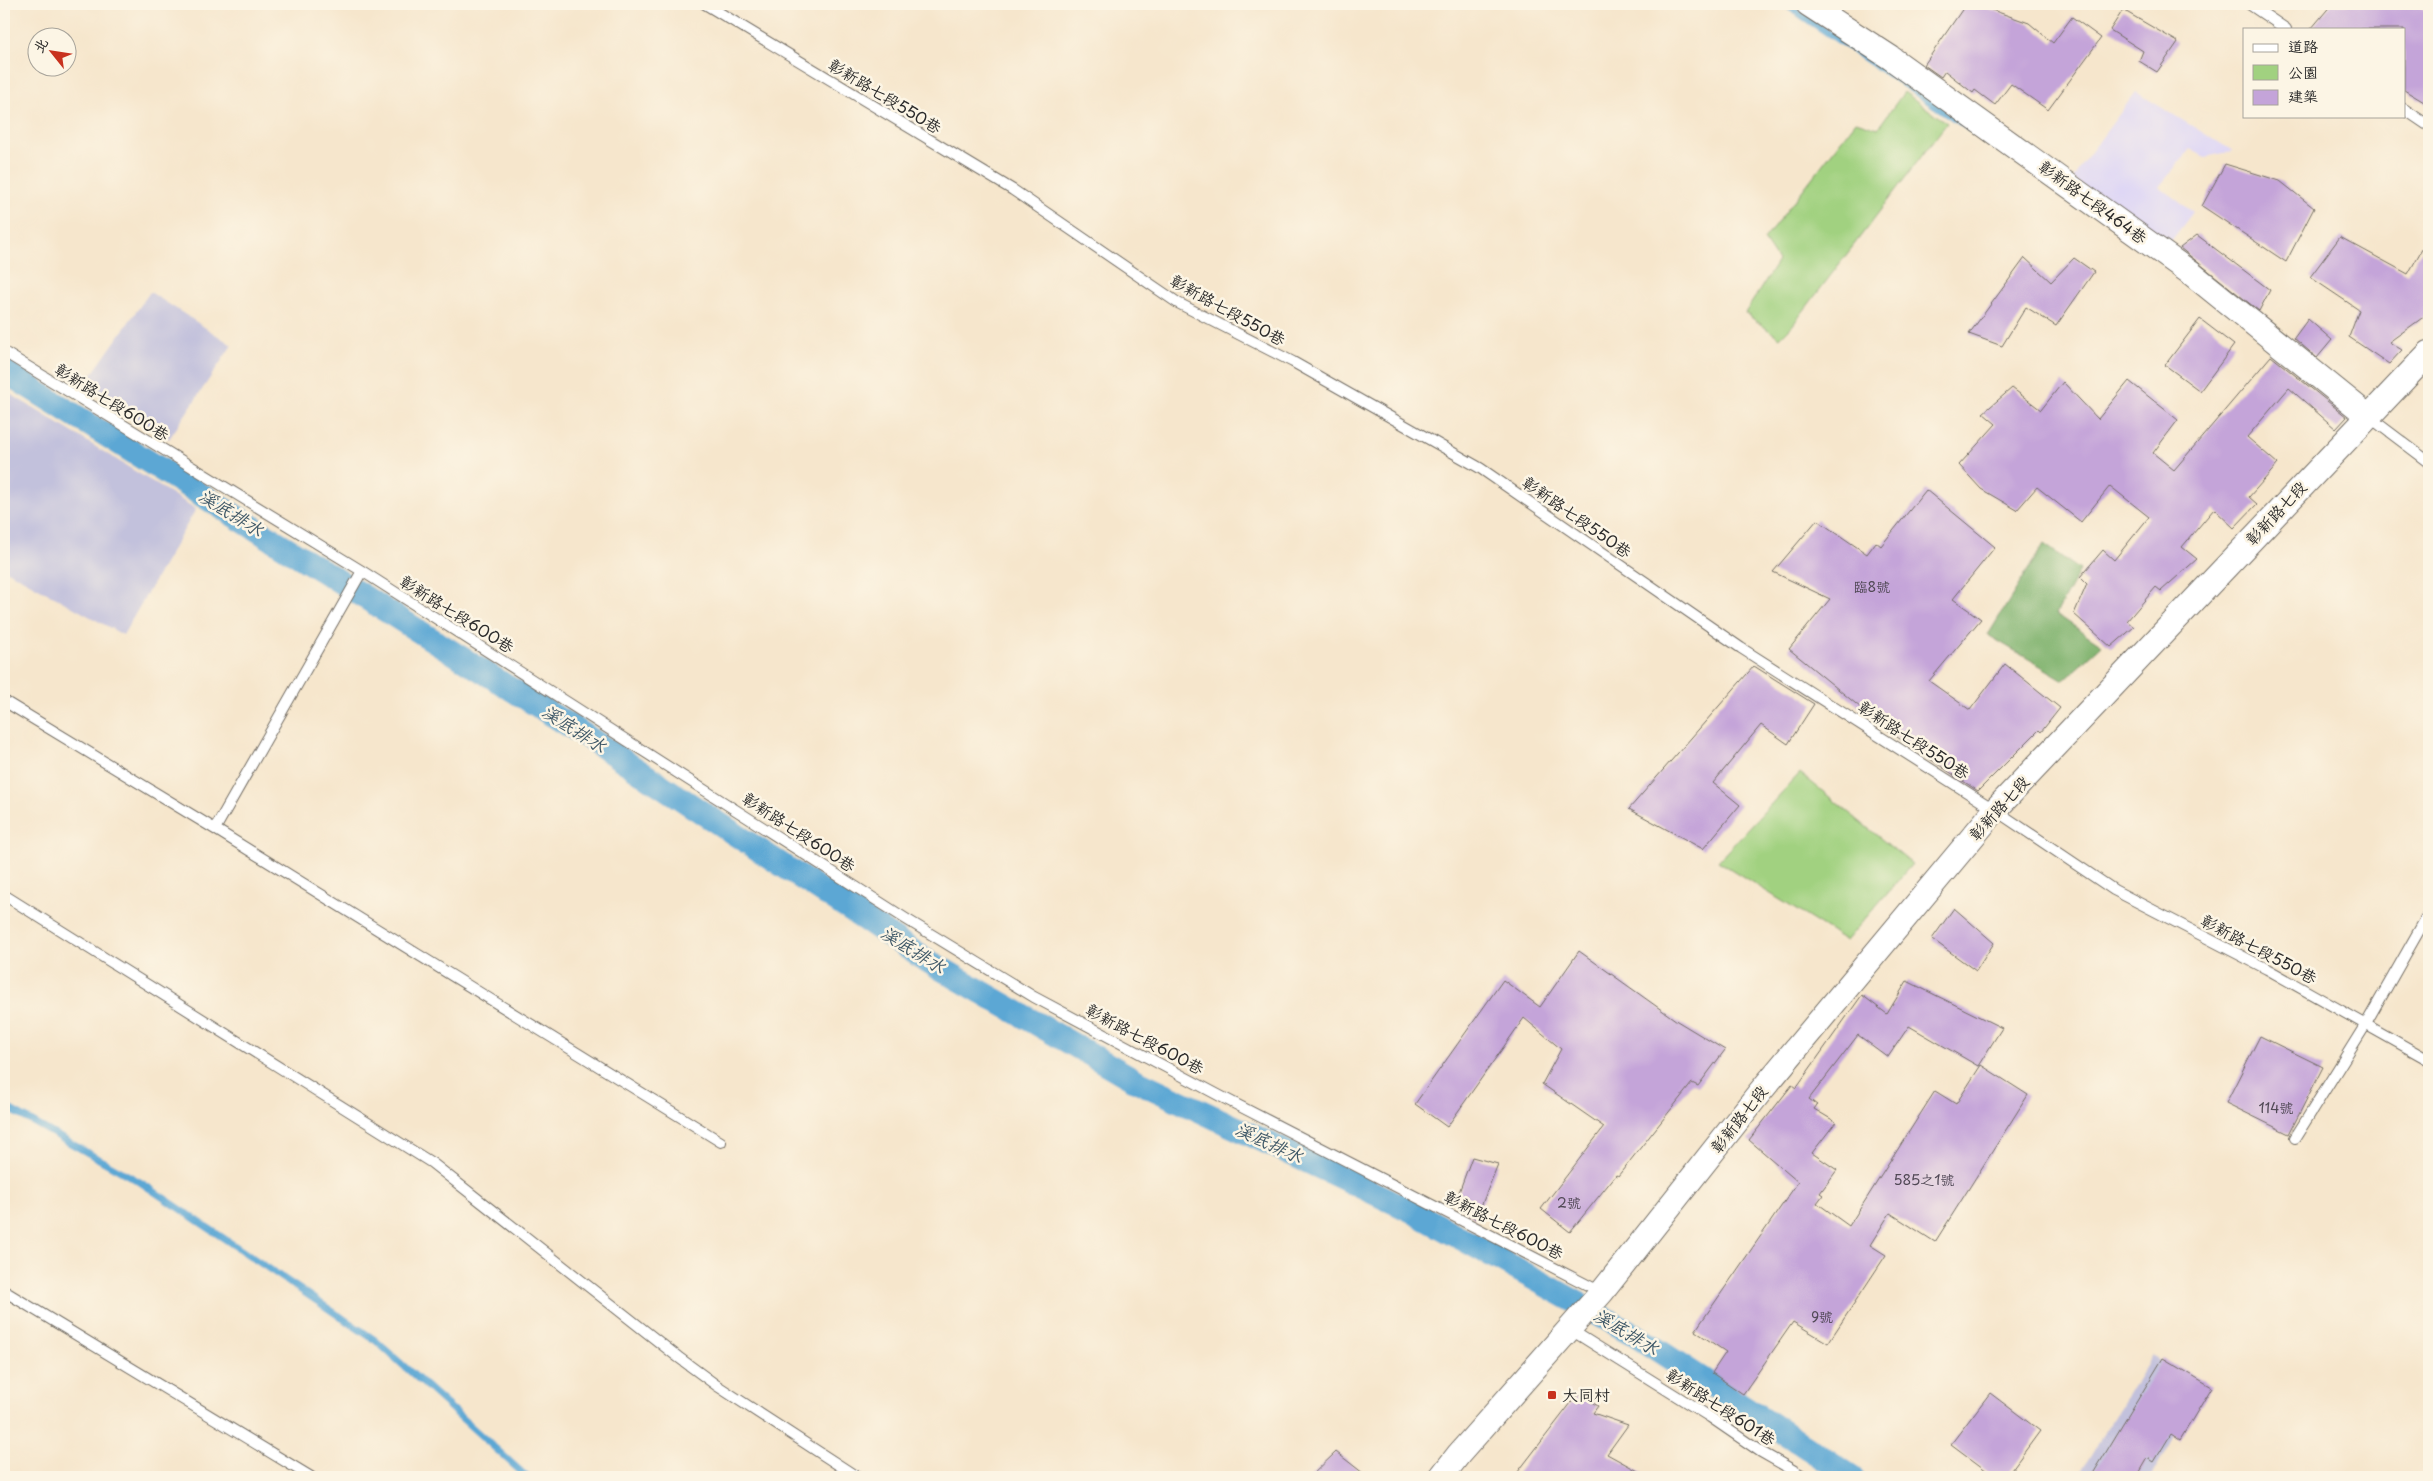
<svg xmlns="http://www.w3.org/2000/svg" width="2433" height="1481" viewBox="0 0 2433 1481" font-family="'Playpen Sans','LXGW WenKai TC',sans-serif">
  <style>
    .built { fill: #ddd5f6 }
    .industrial { fill: #c2c1dc }
    .green { fill: #a1d180; stroke: #667e56 }
    .forest { fill: #80b36e; stroke: #566f4c }
    .lines { fill: none; stroke-linecap: round; stroke-linejoin: round }
    .stream { stroke: #5ca7d4; stroke-width: 7 }
    .canal { stroke: #5ca7d4; stroke-width: 24 }
    .building { fill: #c4a4d9 }
    .service-casing { stroke: #726c63; stroke-width: 12 }
    .tertiary-casing { stroke: #726c63; stroke-width: 26 }
    .service { stroke: #fff; stroke-width: 10 }
    .tertiary { stroke: #fff; stroke-width: 24 }
    .poi-dot { fill: #c8321e; stroke: #fcf5e5; stroke-width: 2 }
    .labels { text-anchor: middle; stroke-width: 5; stroke-linejoin: round; paint-order: stroke }
    .number-label { font-size: 14px; fill: #514956 }
    .street-label { font-size: 16px; fill: #2b2b2b; stroke: #fcf5e5 }
    .poi-label { font-size: 16px; fill: #2b2b2b; stroke: #fcf5e5; text-anchor: start }
    .water-label { font-size: 18px; font-style: italic; fill: #3c5666; stroke: #fcf5e5 }
  </style>
  <rect width="100%" height="100%" fill="#fcf5e5"/>
  <filter id="ink" filterUnits="userSpaceOnUse"><feTurbulence type="fractalNoise" baseFrequency=".02" numOctaves="2"/><feDisplacementMap in="SourceGraphic" scale="10" xChannelSelector="R" yChannelSelector="G"/><feConvolveMatrix kernelMatrix="1 2 1 2 8 2 1 2 1" color-interpolation-filters="sRGB"/></filter>
  <filter id="wash" filterUnits="userSpaceOnUse"><feTurbulence type="fractalNoise" baseFrequency=".0096" numOctaves="4" result="noise"/><feDisplacementMap in="SourceGraphic" scale="20" xChannelSelector="R" yChannelSelector="G"/><feGaussianBlur stdDeviation="1.12" result="paint"/><feColorMatrix in="noise" values="0 0 0 0 0 0 0 0 0 0 0 0 0 0 0 0 0 1.4 0 .05"/><feComposite in="paint" operator="in"/></filter>
  <g filter="url(#wash)">
    <rect width="100%" height="100%" fill="#f6e6cc"/>
    <path class="built" d="M2136,92L2233,151L2205,157L2190,149L2159,187L2193,212L2168,245L2073,179L2082,164Z"/>
    <path class="industrial" d="M150,292L232,345L169,439L85,384Z
      M4,390L196,509L123,635L4,569Z
      M2151,1356L2203,1384L2151,1477H2078Z"/>
    <path class="green" d="M1904,92L1947,123L1792,326L1780,338L1745,313L1778,261L1764,240L1856,121L1878,128Z
      M1800,773L1912,864L1846,941L1718,861Z"/>
    <path class="forest" d="M2044,544L2080,570L2056,614L2102,645L2064,680L1988,635Z"/>
    <g class="lines">
      <path class="stream" d="M1785,4L1969,128
        M4,1106L140,1182L375,1340L527,1477"/>
      <path class="canal" d="M4,371L586,736L926,960L1133,1079L1412,1211L1630,1332L1852,1477"/>
    </g>
    <g id="blocks">
      <path class="building" d="M1966,4H1975L2029,23L2053,43L2072,17L2101,38L2048,110L2011,84L1995,105L1975,90L1973,93L1945,71L1941,77L1924,65Z
        M2332,4H2413L2429,13V105L2404,90V29H2311Z
        M2123,10L2178,42L2157,72L2139,61L2143,51L2110,30Z
        M2225,164L2280,181L2314,208L2286,262L2202,206Z
        M2197,235L2270,290L2259,311L2180,248Z
        M2340,237L2408,274L2429,237V313L2389,342L2402,350L2389,364L2349,337L2359,310L2310,277Z
        M2025,258L2051,282L2074,258L2094,272L2056,326L2026,307L2002,346L1969,334Z
        M2200,319L2234,345L2200,391L2165,365Z
        M2308,319L2332,340L2317,358L2294,338Z
        M2271,356L2347,417L2336,429L2289,388L2247,437L2278,464L2249,497L2257,504L2234,528L2214,509L2182,547L2197,559L2161,591L2156,587L2127,621L2134,627L2111,647L2074,614L2087,584L2080,577L2103,550L2114,560L2149,517L2110,486L2081,522L2037,487L2017,510L1981,489L1959,465L1996,424L1983,413L2012,388L2041,410L2063,382L2098,419L2129,381L2178,420L2153,453L2174,470Z
        M1926,490L1995,547L1953,599L1981,619L1929,681L1970,710L2005,664L2060,708L2041,732L2039,730L1978,791L1894,735L1789,649L1830,599L1773,572L1817,520L1867,554L1876,542L1881,546Z
        M1754,666L1814,704L1788,744L1761,725L1713,783L1740,805L1703,849L1629,809Z
        M1954,908L1994,943L1976,971L1932,939Z
        M1579,951L1677,1021L1725,1050L1698,1086L1692,1083L1618,1176L1616,1175L1570,1232L1541,1209L1604,1127L1542,1084L1561,1049L1524,1018L1447,1127L1415,1104L1503,980L1540,1007Z
        M1907,981L2002,1028L1978,1066L1909,1026L1888,1057L1858,1035L1809,1099L1817,1105L1814,1109L1836,1122L1812,1153L1837,1170L1820,1193L1823,1195L1817,1203L1849,1226L1935,1091L1956,1104L1981,1065L2028,1095L1935,1242L1890,1213L1870,1245L1886,1255L1828,1343L1793,1322L1743,1394L1712,1373L1726,1352L1695,1331L1798,1182L1749,1140L1792,1085L1796,1088L1862,995L1887,1014Z
        M2260,1036L2323,1067L2289,1134L2226,1103Z
        M1472,1157L1498,1164L1476,1219L1455,1203Z
        M2163,1358L2212,1387L2180,1440L2171,1434L2154,1462L2148,1458L2137,1477H2091Z
        M1990,1393L2040,1431L2006,1477H1995L1951,1444Z
        M1578,1394L1598,1406L1593,1413L1628,1425L1607,1454L1649,1477H1514Z
        M1336,1452L1368,1477H1310Z"/>
    </g>
  </g>
  <g filter="url(#ink)">
    <use href="#blocks" fill-opacity="0" stroke="#726c63" stroke-width="1"/>
    <g class="lines">
      <defs>
        <path id="service" d="M705,4L1013,190L1178,303L1293,362L1480,468L1741,648L1995,810L2114,890L2267,969L2429,1060
          M2249,4L2286,29
          M2404,109L2429,126
          M4,352L362,571L906,919L1034,997L1222,1097L1601,1292
          M2368,416L2429,462
          M4,701L215,829L721,1142
          M215,829L362,571
          M4,895L432,1163L678,1357L716,1385L857,1477
          M2295,1138L2366,1024L2429,913
          M4,1291L311,1477
          M1571,1330L1710,1417L1761,1452L1805,1477"/>
        <path id="tertiary" d="M1808,4L1891,58L2192,274L2368,416
          M1441,1477L1459,1454L1602,1292L1760,1092L1995,810L2429,353"/>
      </defs>
      <use href="#service" class="service-casing"/>
      <use href="#tertiary" class="tertiary-casing"/>
      <use href="#service" class="service"/>
      <use href="#tertiary" class="tertiary"/>
    </g>
  </g>
  <rect class="poi-dot" x="1547" y="1390" width="10" height="10" rx="2.5"/>
  <g class="labels">
    <g class="number-label">
      <text x="1872" y="592">臨8號</text>
      <text x="2276" y="1113">114號</text>
      <text x="1924" y="1185">585之1號</text>
      <text x="1569" y="1208">2號</text>
      <text x="1822" y="1322">9號</text>
    </g>
    <g class="street-label">
      <text transform="translate(885 96) rotate(31)" y="6">彰新路七段550巷</text>
      <text transform="translate(2093 202) rotate(36)" y="6">彰新路七段464巷</text>
      <text transform="translate(1228 310) rotate(29)" y="6">彰新路七段550巷</text>
      <text transform="translate(112 402) rotate(32)" y="6">彰新路七段600巷</text>
      <text transform="translate(2276 513) rotate(-47)" y="6">彰新路七段</text>
      <text transform="translate(1577 517) rotate(35)" y="6">彰新路七段550巷</text>
      <text transform="translate(457 614) rotate(32)" y="6">彰新路七段600巷</text>
      <text transform="translate(1914 740) rotate(33)" y="6">彰新路七段550巷</text>
      <text transform="translate(1999 808) rotate(-48)" y="6">彰新路七段</text>
      <text transform="translate(799 832) rotate(33)" y="6">彰新路七段600巷</text>
      <text transform="translate(2259 949) rotate(28)" y="6">彰新路七段550巷</text>
      <text transform="translate(1145 1039) rotate(28)" y="6">彰新路七段600巷</text>
      <text transform="translate(1739 1119) rotate(-52)" y="6">彰新路七段</text>
      <text transform="translate(1504 1225) rotate(27)" y="6">彰新路七段600巷</text>
      <text transform="translate(1721 1407) rotate(33)" y="6">彰新路七段601巷</text>
    </g>
    <g class="poi-label">
      <text x="1562" y="1401">大同村</text>
    </g>
    <g class="water-label">
      <text transform="translate(231 513) rotate(32)" y="6">溪底排水</text>
      <text transform="translate(574 729) rotate(33)" y="6">溪底排水</text>
      <text transform="translate(913 950) rotate(32)" y="6">溪底排水</text>
      <text transform="translate(1269 1143) rotate(25)" y="6">溪底排水</text>
      <text transform="translate(1626 1332) rotate(31)" y="6">溪底排水</text>
    </g>
  </g>
  <rect width="2433" height="1481" fill="none" stroke="#fcf5e5" stroke-width="20"/>
  <rect x="2243" y="28" width="162" height="90" fill="#fcf5e5" stroke="#a8a49b"/>
  <rect x="2253" y="44" width="25" height="8" fill="#ffffff" stroke="#a8a49b"/>
  <text x="2288" y="52" font-size="15" fill="#2b2b2b">道路</text>
  <rect x="2253" y="65" width="25" height="15" fill="#a1d180" stroke="#a8a49b"/>
  <text x="2288" y="78" font-size="15" fill="#2b2b2b">公園</text>
  <rect x="2253" y="90" width="25" height="15" fill="#c4a4d9" stroke="#a8a49b"/>
  <text x="2288" y="102" font-size="15" fill="#2b2b2b">建築</text>
  <g transform="translate(52 52) rotate(300)"><circle r="24" fill="#fcf5e5" stroke="#a8a49b"/>
  <path d="M0-4L9 19L0 12L-9 19Z" fill="#c8321e"/>
  <text y="-8" font-size="14" font-weight="bold" text-anchor="middle" fill="#2b2b2b">北</text>
  </g>
</svg>
